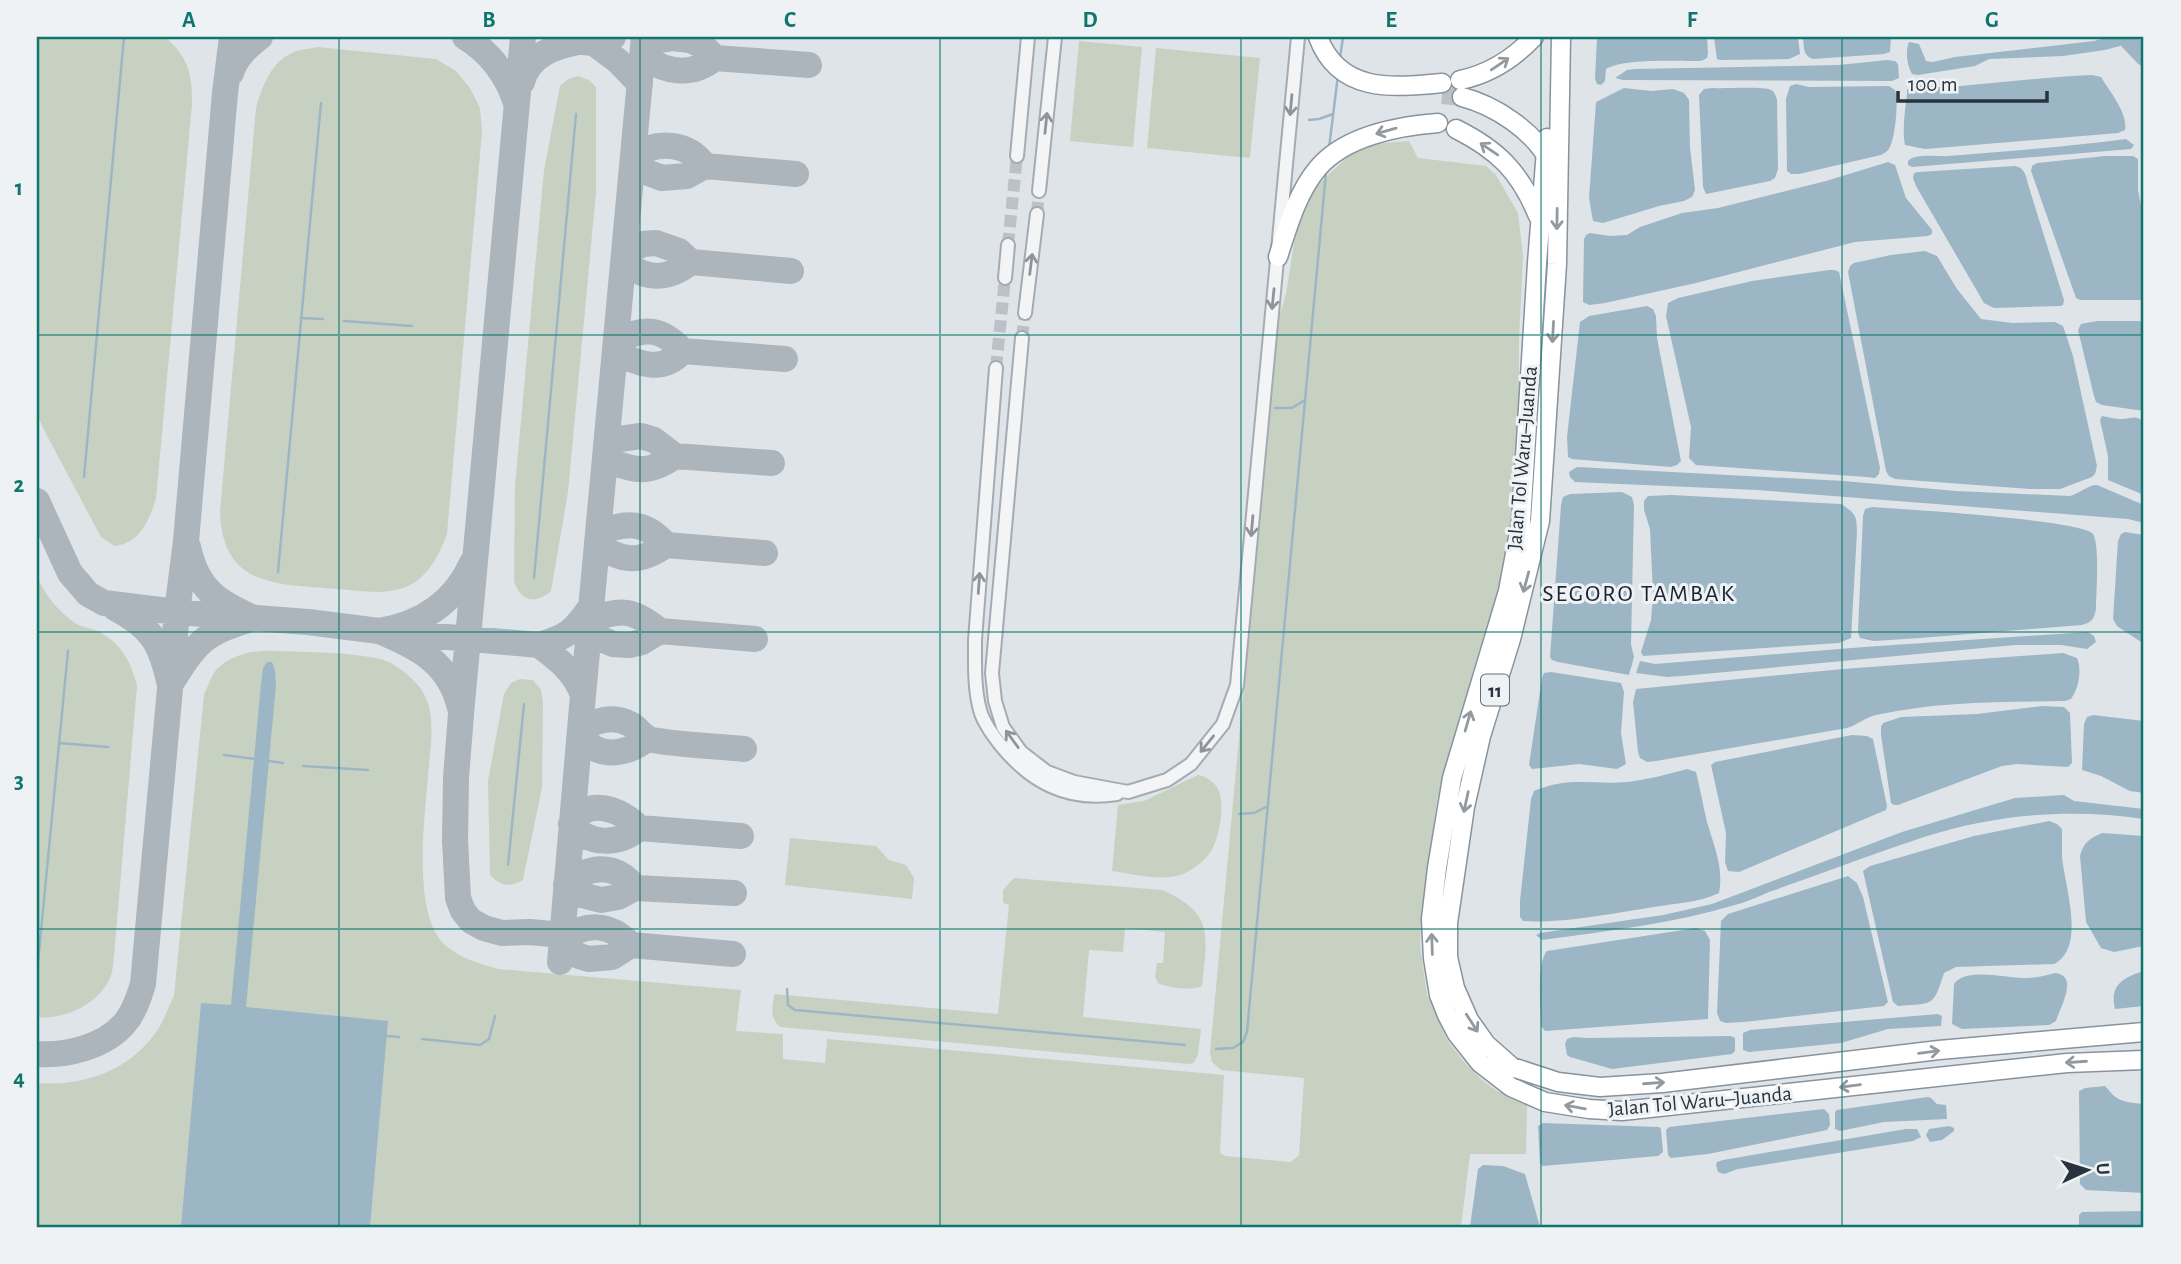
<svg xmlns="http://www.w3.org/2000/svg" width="2181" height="1264" viewBox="0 0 2181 1264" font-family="'Alegreya Sans',sans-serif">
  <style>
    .green { fill: #c7d1c1 }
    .water { fill: #9cb6c6 }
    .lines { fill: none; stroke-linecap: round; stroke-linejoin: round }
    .stream { stroke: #9cb6c6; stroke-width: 2.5 }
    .river { stroke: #9cb6c6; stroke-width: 18 }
    .taxiway { stroke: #acb4bc; stroke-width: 26 }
    .minor-tunnel { stroke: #bbc1c6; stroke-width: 12; stroke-dasharray: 12 6; stroke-linecap: butt }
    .highway-tunnel { stroke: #bbc1c6; stroke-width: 18; stroke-dasharray: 18 9; stroke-linecap: butt }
    .minor-casing { stroke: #a5abb2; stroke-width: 16 }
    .highway-casing { stroke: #87939e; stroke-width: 21 }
    .minor { stroke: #f2f4f6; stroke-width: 12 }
    .highway { stroke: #fff; stroke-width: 18 }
    .oneway { stroke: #94999e }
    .oneway2 { stroke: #8e949a }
    .grid { fill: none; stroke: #0f766e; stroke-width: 2; stroke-opacity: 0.55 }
    .labels { text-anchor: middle; stroke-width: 6; stroke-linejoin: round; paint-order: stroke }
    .shield { fill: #eff2f5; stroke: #646c75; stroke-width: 2 }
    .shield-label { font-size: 19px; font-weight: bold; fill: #29333e }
    .street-label { font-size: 21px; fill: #29333e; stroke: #eff2f5 }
    .quarter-label { font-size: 24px; letter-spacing: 2px; fill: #1b242f; stroke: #eff2f5 }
    .neatline { fill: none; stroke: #0f766e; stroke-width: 2.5 }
    .grid-label { font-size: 23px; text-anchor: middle; font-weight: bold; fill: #0f766e }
  </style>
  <rect width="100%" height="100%" fill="#dfe4e8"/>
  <path class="green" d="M37,37H165C189,58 192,73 192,104L156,499C148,522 141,542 115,546L101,537L44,430L37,414Z
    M1079,41L1142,47L1133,147L1070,141Z
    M317,47L436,59L456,71L470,88L480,108L482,132L447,534C438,557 426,582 400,589C380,595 356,590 336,589C276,584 222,587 220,511L256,108C262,87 271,61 294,52C301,49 309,49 317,47Z
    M1156,48L1260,58L1250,158L1147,148Z
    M578,76L589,80L596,87V192L568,492L551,591C535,605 520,601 514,581L515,486L544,170L560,86L568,79Z
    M1409,141L1418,158L1486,166L1496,175L1518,213L1523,256L1519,339V423L1510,530L1499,588L1477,657L1437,800L1421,920L1420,945L1427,995L1448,1041L1465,1063L1482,1080L1497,1091L1527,1103L1526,1154H1470L1461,1227H37V1083C85,1087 134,1069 160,1026C165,1017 169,1006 174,996L204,694C208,687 211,676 216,670C232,654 253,650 275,651C301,652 371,652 391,663C403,670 419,683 425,696C435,717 431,742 429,764C426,809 410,913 445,945C461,959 479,963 498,969L741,990L736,1031L783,1034V1059L825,1063L827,1039L1224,1075L1220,1153L1225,1156L1291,1162L1299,1155L1304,1078L1221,1070L1212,1062L1210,1053L1277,324L1286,294L1296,230L1306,202L1319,184L1347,157L1375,144Z
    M37,577C46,596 58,611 75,623C83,628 93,628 101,633C122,644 132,664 137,686L114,956C113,963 113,972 110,978C98,1005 64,1020 37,1017Z
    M520,679L533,680L541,690L543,703L542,787L523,880C509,888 501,886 490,875L488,781L504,694L511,683Z
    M1198,775C1206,776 1216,783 1219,791C1225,806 1219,842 1209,854C1203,862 1192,870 1183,874C1162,882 1133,874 1112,871L1118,805L1144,801Z
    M790,838L876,846L889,860L906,865L914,878L912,899L785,885Z
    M1014,878L1162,890C1215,913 1207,936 1202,986C1190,991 1170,988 1158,983L1155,977L1157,963H1163L1165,932L1125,928L1123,952L1089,950L1083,1017L1201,1029L1198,1055L1194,1063L1188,1064L780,1027C769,1017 773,1007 774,994L998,1014L1009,905L1003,903V890Z"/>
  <path class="water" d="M1597,37H1707L1708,53L1707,58L1701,61C1679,61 1623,58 1606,69L1605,81L1601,85L1597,84L1595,79Z
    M1714,37H1798L1800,54L1789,59L1720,60L1717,59Z
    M1803,37H1891L1890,52L1884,54L1813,59C1803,56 1804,47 1803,37Z
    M2108,37H2125L2131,43L2105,50L2063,56L1989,59L1975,66L1918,75L1912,74C1907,65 1905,52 1909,42L1919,44L1926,61L1933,62L1955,57L2094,41Z
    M1887,60L1895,61L1898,64L1899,78L1892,81L1623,80L1615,78L1627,70L1635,69L1839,65Z
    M2092,75L2101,77C2110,92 2128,113 2125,130L2118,133L1925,149L1905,145C1902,129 1905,111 1907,94V90C1919,81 1935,89 1950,87C1997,83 2044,77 2092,75Z
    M1796,84L1809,87L1889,86L1895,90C1899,100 1895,137 1890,147C1887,152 1886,152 1881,155L1799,174H1791L1787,171L1786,99L1790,86Z
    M1624,88L1651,91L1673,89L1684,93L1689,100L1690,148L1695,190L1692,197L1684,201L1659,206L1603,223L1593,221L1589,198L1596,102Z
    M1712,88C1725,89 1763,86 1771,90C1775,92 1775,95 1777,99L1778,169L1775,178L1770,181L1706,194L1703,187L1699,95L1704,89Z
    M2126,139L2134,145L2131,149L1912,167L1908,165V161C1916,153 1937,157 1949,156C2008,151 2067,147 2126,139Z
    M2105,156H2133L2138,159V190L2144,221V300H2080L2076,298L2031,171L2032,166L2037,163Z
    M1888,162L1895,165L1906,198L1932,230V234L1928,236L1855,242L1696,283L1605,303L1589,305L1583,302L1584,239L1586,235L1590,233L1610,236L1627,235L1640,227L1682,213L1718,208L1826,181Z
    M2015,166C2025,168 2026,176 2028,184L2064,300L2063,305L2060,306L1994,308L1984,303L1916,186L1913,178L1914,173L1918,172Z
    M1925,251L1937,256L1957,289L1981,319L2012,323L2055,322L2063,326L2073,356L2097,466L2095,474L2092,477L2060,489H2030L1895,479L1889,476L1886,471L1848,272L1850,266L1854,263L1891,255Z
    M1829,270H1835L1839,272L1880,468L1879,474L1875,478L1866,477L1696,465L1689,458L1691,427L1666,316L1668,303L1678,298L1752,281Z
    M1647,306L1653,309L1656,316L1657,338L1681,461L1677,465L1671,467L1572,459L1568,457L1567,437L1580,322L1589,316Z
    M2144,321V411L2102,405L2096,402L2094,396L2078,330L2081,324L2097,321Z
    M2102,416C2109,417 2115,419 2121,419C2132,419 2136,414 2144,423V495L2108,480V456L2100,420Z
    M1577,467L1844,481L1956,491L2070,496C2080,493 2088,485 2097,485L2144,505V523L2128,519L1757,490L1575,482L1570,477L1569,472Z
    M1622,492L1632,497L1634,505L1631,644L1634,657L1629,675L1558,662L1552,660L1550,657L1561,505L1563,497L1570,494Z
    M1672,495L1841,504C1855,513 1857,515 1857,532L1851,638L1839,643L1643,656L1641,652L1651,620L1653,595L1650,529L1644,510V501L1648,496Z
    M1872,507C1900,509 2085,520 2093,534C2100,546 2096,593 2096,609C2094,619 2092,622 2082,625L1920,638L1874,641L1860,638L1858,632L1863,516L1865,509Z
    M2125,532L2144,535V644L2117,626L2113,619L2118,541L2121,534Z
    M2088,632L2094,636L2096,642L2087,649L2061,645H2015L1682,676L1667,677L1636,673L1640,661L1655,664L1864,647Z
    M2063,653L2077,658C2082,670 2079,688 2071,699L2065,701C2002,702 1938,701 1876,715C1866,717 1857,725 1847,728L1656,761L1647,762L1640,758L1638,752L1633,702L1636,689L1843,669Z
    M267,662H272L275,670L276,685L246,1007L388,1021L370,1227H181L201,1003L231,1005L261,684L263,668Z
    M1551,672L1621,683L1624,692L1621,733L1626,764L1617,769L1579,764L1532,769L1529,765L1542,678L1544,673Z
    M2042,706L2064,707L2070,713L2072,763L2068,767L2017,764L2002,766L1898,805H1894L1891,803L1881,735V727L1883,723L1901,717L1977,714Z
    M2093,715L2144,721V793L2130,791L2101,776L2082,770L2084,724L2087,717Z
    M1852,735L1867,736L1873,739L1887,806L1886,810L1739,872L1728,871L1725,862L1726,833L1711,765L1715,762Z
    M1687,769L1696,772C1700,789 1703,805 1707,822C1714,846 1724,868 1719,893C1699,903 1675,903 1654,907C1615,913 1561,924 1523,921L1520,917V901L1531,799L1534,791C1570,776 1591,785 1627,782C1647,780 1668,774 1687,769Z
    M2064,795L2074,801L2144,809V819C2071,808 1995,814 1924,837C1872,854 1821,874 1769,892C1758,897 1746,902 1735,905C1672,924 1606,931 1542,940L1536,935L1540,933L1663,915L1712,904L1902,832L2015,798Z
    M2049,821L2057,824L2062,829C2062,838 2062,847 2062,856C2064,884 2087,947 2054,964L1956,967L1944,973C1933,1008 1933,1003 1898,1006L1893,1002L1863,871L1870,866L1974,836Z
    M2102,833L2144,836V946L2114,952L2101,948L2086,922L2080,856C2083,843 2090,838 2102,833Z
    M1848,876L1857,883L1863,897L1888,1002L1884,1006L1744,1022L1726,1023L1720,1021L1717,1013L1721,921L1728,914Z
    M1696,928L1705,931L1710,940L1708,1019L1545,1031L1541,1026C1541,1009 1536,963 1547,951Z
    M2144,971V1006L2115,1009C2109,985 2124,977 2144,971Z
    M2055,973C2079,976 2061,1005 2056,1021L2049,1025L1962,1029L1952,1024L1954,984C1966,966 2009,979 2028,978C2037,978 2047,975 2055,973Z
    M1938,1014L1942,1016L1941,1026L1888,1029L1841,1043L1749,1052L1743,1050V1033L1750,1030Z
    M1731,1036L1735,1038V1051L1732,1054L1612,1069L1570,1057L1567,1055L1565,1044L1567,1039L1573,1037L1587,1038Z
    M2105,1086C2108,1089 2110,1092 2113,1095C2122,1103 2134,1103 2144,1104V1193L2086,1190L2080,1184L2079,1091L2085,1088Z
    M1928,1097L1931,1098L1937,1104L1946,1105L1947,1119L1884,1122L1840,1131L1835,1129V1112L1837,1110Z
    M1824,1109L1829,1114L1830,1125L1827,1130L1708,1154L1671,1158L1668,1155L1666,1130L1669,1127Z
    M1543,1123L1659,1127L1661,1129L1663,1152L1658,1156L1543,1166L1540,1164L1538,1126Z
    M1949,1126L1954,1128V1131L1942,1140L1930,1142L1926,1135L1929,1129Z
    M1906,1129H1917L1921,1137L1913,1141L1738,1169L1724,1174L1718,1172L1716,1165L1717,1162L1723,1160Z
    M1483,1165L1503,1166L1525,1174L1540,1227H1470L1478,1169Z
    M2144,1211V1227H2079V1215L2082,1212Z"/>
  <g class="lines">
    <path class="stream" d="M1340,58L1343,37
      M1309,120L1319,119L1333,114
      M1329,148L1338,75
      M301,318L323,319
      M344,321L412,326
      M1275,408H1292L1305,400
      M84,477L124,37
      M278,572L321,103
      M534,578L576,114
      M59,743L108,747
      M224,755L255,759
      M269,761L283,763
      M303,766L368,770
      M1239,814L1254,813L1268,806
      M508,865L524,704
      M38,962L68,651
      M787,989L788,1005L795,1010L1185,1045
      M386,1036L399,1037
      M422,1039L480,1045L489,1039L495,1016
      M1216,1049L1233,1048L1243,1042L1247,1032L1326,172"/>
    <path class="river" d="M2125,37L2144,57"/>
    <path class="taxiway" d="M465,37C491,53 507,75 516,103
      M523,37L461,714L456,778L455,840L458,898L463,911L471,921L484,928L502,933L530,932L562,935
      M561,40L594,43L613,37
      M594,43L618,61L640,84
      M643,48L658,40L673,38L690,40L703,46L715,58L809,65
      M643,56C666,73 692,77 715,58
      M231,73C236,57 247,47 260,37
      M522,82C529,55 553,47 578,42L568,37
      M634,156C657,140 688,142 705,166
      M633,163L641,170L662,178L687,176L705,166L796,174
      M625,252L643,244L656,243L679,251L691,262L791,271
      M624,262C647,281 668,280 691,262
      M617,341C644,326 662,328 683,351L785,359
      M616,352C639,365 663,373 683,351
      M606,445L619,439L641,436L654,440L675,456L772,463
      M605,459C633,471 649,475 675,456
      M37,501L70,573L88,594L104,603L177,612L308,622L379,631L539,645C567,637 573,632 590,608
      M598,534C625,521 646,521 666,545
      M597,543C621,563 641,563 666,545L765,553
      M115,608C153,628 161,644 170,685C198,640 203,634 254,618C217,602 197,589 188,547
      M589,621C621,608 633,609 660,631
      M588,628L601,639L613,644L629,645L642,642L660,631L755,639
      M539,645C558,659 575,672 583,695L560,962
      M583,695L644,37
      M460,708C450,663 418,647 379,631C422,624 454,603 472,563
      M647,739C632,751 607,759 590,745C586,742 583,735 580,731C594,720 613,715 630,724C638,728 643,738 652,740C682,745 714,746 744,749
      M639,828C622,809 587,796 571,824C587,846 620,845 639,828L741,836
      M635,888C616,862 588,865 566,885L574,893L601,900L618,897L635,888L734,893
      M562,939C586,923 609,922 631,945
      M561,945L579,956L589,959L612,957L631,945L733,954
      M37,1054C66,1056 104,1047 124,1024C134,1013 139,997 143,984L177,612L186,541L225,93L232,37"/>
    <path class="minor-tunnel" d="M1037,214L1039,191
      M1008,245L1017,156
      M1022,338L1025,313
      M996,368L1005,278"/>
    <path class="highway-tunnel" d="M1442,95L1462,97"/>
    <defs>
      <path id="minor" d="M1017,156L1028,37
        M1039,191L1055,37
        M1005,278L1008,245
        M1025,313L1037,214
        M1022,338L992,673L995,701L1003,727L1021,752L1047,772L1074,782L1128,792L1167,780L1191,764L1223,724L1237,685L1298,37
        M996,368L975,640C975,663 974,688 980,710C983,722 992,734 999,743C1030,782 1067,802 1117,794"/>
      <path id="highway" d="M1318,37C1339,93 1391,88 1442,83
        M1561,37L1557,264L1540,521L1511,639L1481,736L1465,807L1448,923V957L1455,988L1469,1020L1486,1044L1512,1067L1558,1082L1600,1087L1662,1083L1939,1050L2144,1032
        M1460,80C1490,74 1513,59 1534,37
        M1462,97C1494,105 1534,131 1549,161
        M1456,129C1498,150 1520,172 1538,216
        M1547,138L1537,263L1521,522L1508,591L1452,778L1437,868L1431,919L1433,958L1439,995L1447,1015L1457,1034L1480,1063L1511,1087L1545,1102L1589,1109L1622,1111L2067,1063L2144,1060
        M1278,257C1288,226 1297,193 1318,168C1345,136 1399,126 1438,123"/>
    </defs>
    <use href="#minor" class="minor-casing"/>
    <use href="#highway" class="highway-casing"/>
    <use href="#minor" class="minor"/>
    <use href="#highway" class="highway"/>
  </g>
  <defs><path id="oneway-shaft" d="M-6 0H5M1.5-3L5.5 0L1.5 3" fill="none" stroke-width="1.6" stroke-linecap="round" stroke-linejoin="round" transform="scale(1.75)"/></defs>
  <g class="oneway">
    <use href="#oneway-shaft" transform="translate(1500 64) rotate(-34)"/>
    <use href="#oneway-shaft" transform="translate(1386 131) rotate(164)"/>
    <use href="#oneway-shaft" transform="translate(1489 149) rotate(-146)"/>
    <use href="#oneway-shaft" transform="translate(1557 219) rotate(91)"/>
    <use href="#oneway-shaft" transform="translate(1553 332) rotate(93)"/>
    <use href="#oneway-shaft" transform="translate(1526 582) rotate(105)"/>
    <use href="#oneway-shaft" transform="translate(1468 721) rotate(-74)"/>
    <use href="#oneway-shaft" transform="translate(1466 802) rotate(102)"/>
    <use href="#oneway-shaft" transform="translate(1432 944) rotate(-92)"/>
    <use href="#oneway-shaft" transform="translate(1472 1023) rotate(57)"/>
    <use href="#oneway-shaft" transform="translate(1929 1052) rotate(-7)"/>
    <use href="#oneway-shaft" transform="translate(2076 1062) rotate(176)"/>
    <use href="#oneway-shaft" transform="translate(1654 1083) rotate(-4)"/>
    <use href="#oneway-shaft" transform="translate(1850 1086) rotate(173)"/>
    <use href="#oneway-shaft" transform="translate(1575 1107) rotate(-170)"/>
  </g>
  <g class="oneway2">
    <use href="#oneway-shaft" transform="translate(1291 105) rotate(95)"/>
    <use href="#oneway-shaft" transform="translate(1046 123) rotate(-84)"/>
    <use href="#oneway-shaft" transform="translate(1031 264) rotate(-83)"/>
    <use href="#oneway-shaft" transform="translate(1273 299) rotate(96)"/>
    <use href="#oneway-shaft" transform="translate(1252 526) rotate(95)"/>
    <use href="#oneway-shaft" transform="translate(979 583) rotate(-86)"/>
    <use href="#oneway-shaft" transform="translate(1012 739) rotate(-126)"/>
    <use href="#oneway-shaft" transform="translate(1207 744) rotate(129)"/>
  </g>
  <path class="grid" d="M339,37V1227M640,37V1227M940,37V1227M1241,37V1227M1541,37V1227M1842,37V1227M37,335H2144M37,632H2144M37,929H2144"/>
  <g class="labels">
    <rect class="shield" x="1481" y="674.5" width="28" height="31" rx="5"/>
    <g class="shield-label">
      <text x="1495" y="697">11</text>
    </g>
    <g class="street-label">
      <text transform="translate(1522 458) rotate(-85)" y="7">Jalan Tol Waru–Juanda</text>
      <text transform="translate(1700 1101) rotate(-5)" y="7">Jalan Tol Waru–Juanda</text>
    </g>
    <g class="quarter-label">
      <text x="1639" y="601">SEGORO TAMBAK</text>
    </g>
  </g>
  <rect width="2181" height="1264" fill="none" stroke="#eff2f5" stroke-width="77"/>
  <g transform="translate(2087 1170) rotate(86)" stroke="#eff2f5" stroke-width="5" paint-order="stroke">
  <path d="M0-5L12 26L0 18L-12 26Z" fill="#29333e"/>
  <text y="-10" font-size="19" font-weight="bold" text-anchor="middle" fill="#29333e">U</text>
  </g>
  <path d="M1898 91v10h149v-10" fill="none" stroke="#29333e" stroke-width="3.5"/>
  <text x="1908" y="91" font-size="21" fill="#29333e" stroke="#eff2f5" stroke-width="5" paint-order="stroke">100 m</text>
  <rect x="38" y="38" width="2104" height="1188" class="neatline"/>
  <g class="grid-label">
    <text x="189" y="27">A</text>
    <text x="489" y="27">B</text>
    <text x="790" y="27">C</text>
    <text x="1090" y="27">D</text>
    <text x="1391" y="27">E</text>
    <text x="1692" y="27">F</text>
    <text x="1992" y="27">G</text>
    <text x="19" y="195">1</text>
    <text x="19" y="492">2</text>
    <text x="19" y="788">3</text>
    <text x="19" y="1085">4</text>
  </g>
</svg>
